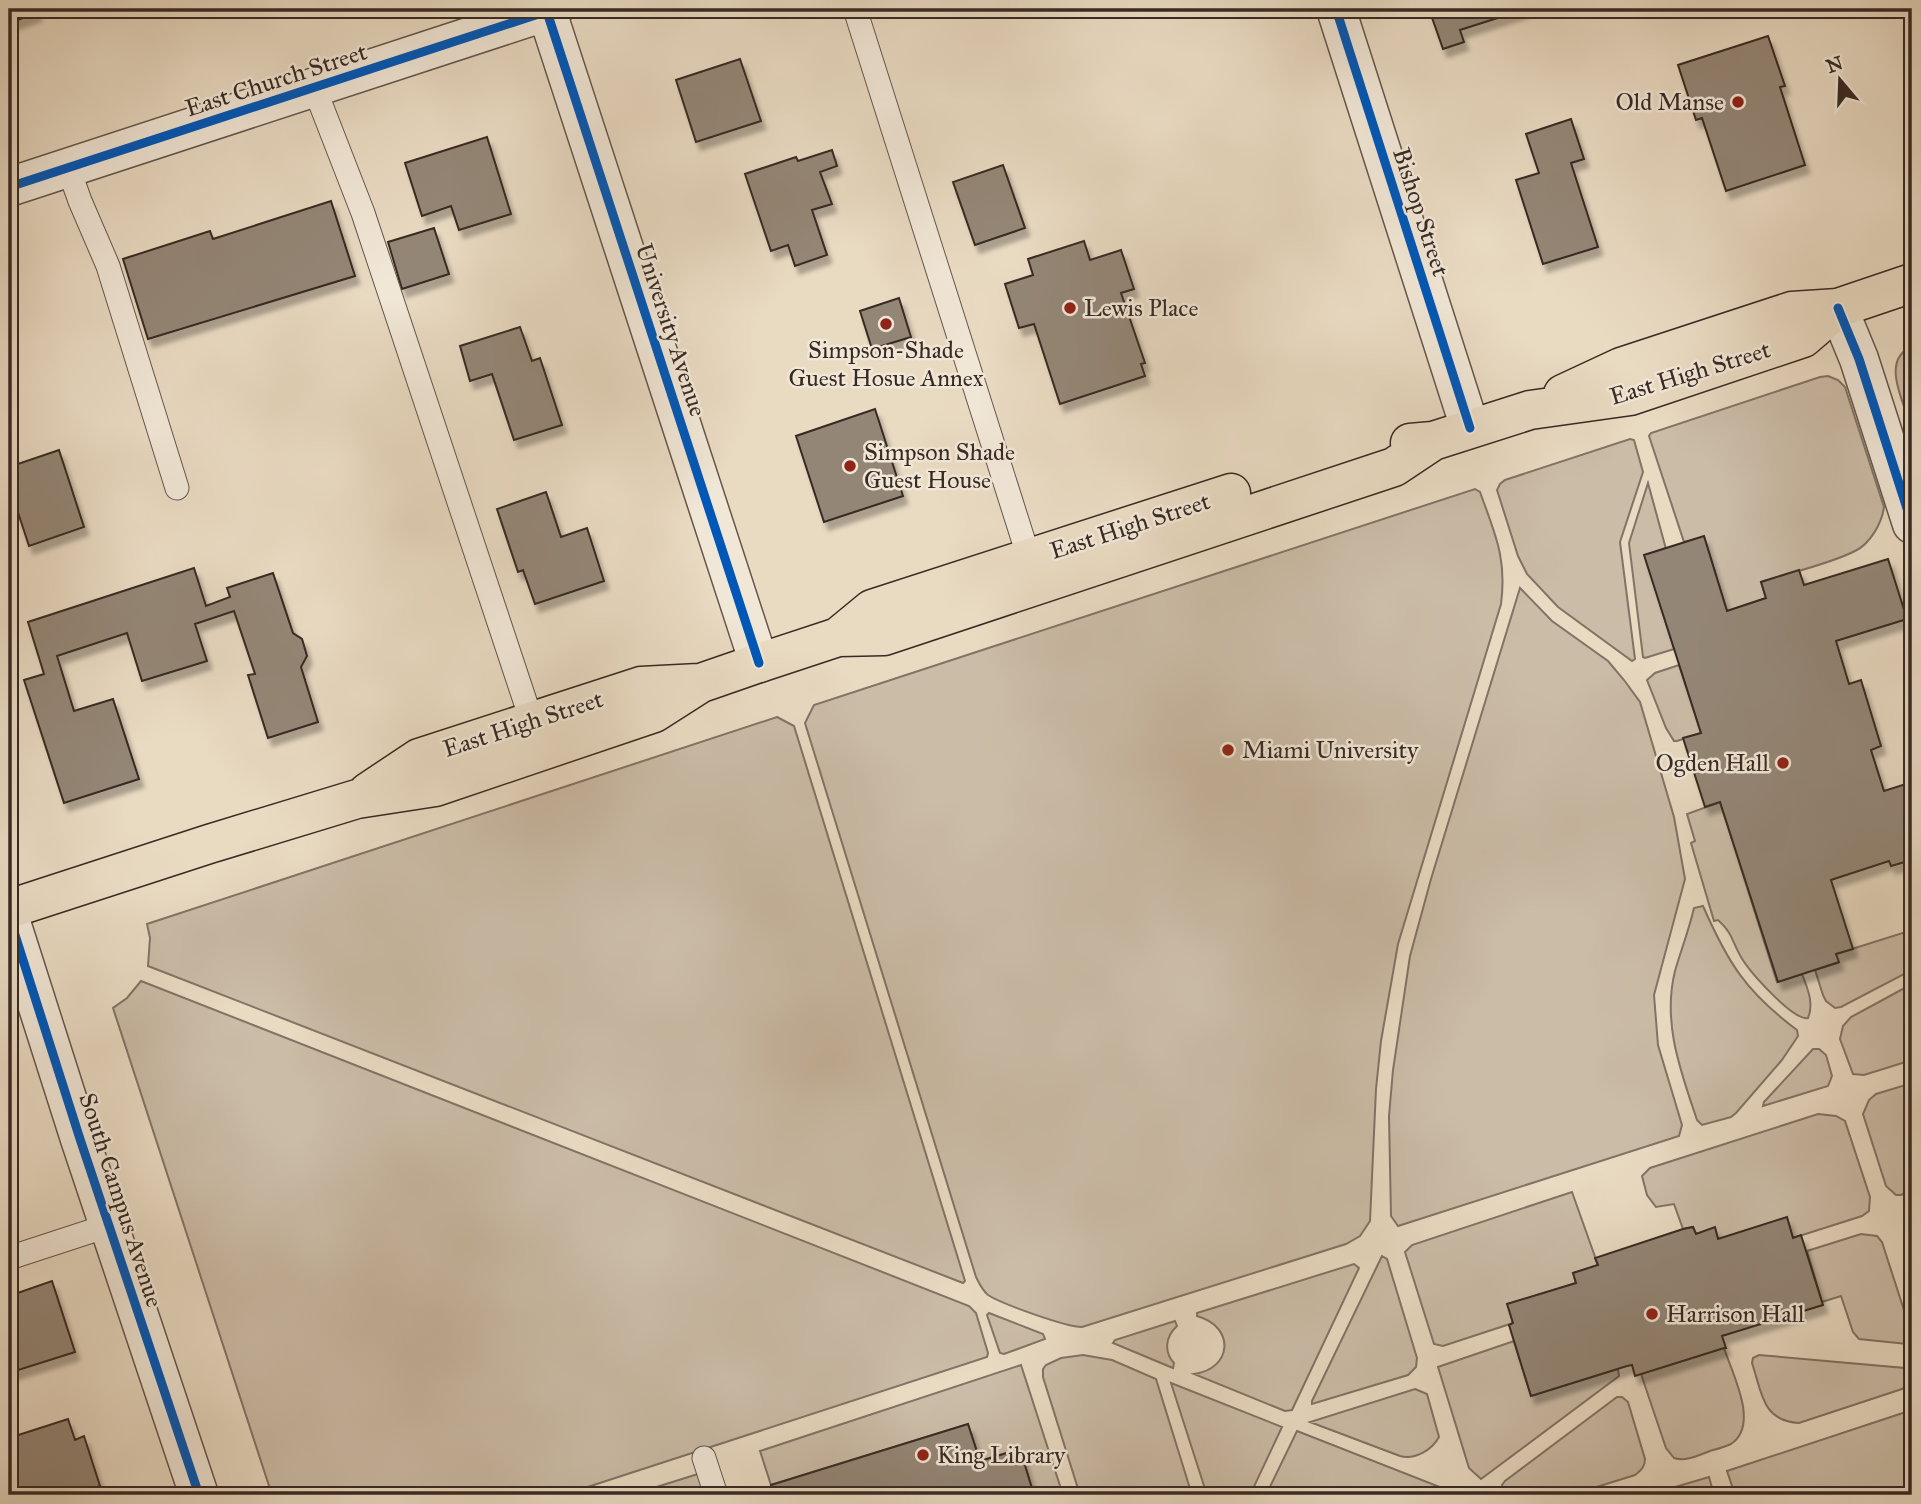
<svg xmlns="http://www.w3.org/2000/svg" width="1921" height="1504" viewBox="0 0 1921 1504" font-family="'IM FELL Great Primer',serif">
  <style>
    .green { fill: #cbbca7; stroke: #827366; stroke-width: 2 }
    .building { fill: #948676; stroke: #382a24; stroke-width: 2; filter: url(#shadow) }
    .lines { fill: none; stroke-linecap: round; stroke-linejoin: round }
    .service-casing { stroke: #64564c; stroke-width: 25 }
    .minor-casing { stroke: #64564c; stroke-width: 41 }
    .trunk-casing { stroke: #382a24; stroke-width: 41 }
    .service { stroke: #f1e7d7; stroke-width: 23 }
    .minor { stroke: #f1e7d7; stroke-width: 38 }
    .trunk { stroke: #e9dac2; stroke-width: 38 }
    .cycleway-casing { stroke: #f1e7d7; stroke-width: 13 }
    .cycleway { stroke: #0057b8; stroke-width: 9 }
    .poi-dot { fill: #8f2418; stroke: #f1e7d7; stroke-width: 2.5 }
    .labels { text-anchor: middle; stroke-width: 5; stroke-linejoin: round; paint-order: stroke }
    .street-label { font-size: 24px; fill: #382a24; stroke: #f1e7d7 }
    .poi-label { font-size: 24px; fill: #382a24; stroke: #f1e7d7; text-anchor: start }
  </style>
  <defs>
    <filter id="shadow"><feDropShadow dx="4.5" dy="8" stdDeviation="2" flood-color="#0004"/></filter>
  </defs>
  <rect width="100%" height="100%" fill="#e9dac2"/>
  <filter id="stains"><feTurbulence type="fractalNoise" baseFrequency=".00286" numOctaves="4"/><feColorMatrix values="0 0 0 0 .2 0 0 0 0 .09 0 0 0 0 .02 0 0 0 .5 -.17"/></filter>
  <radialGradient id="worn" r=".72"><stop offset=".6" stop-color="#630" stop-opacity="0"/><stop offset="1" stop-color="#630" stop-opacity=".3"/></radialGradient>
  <path class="green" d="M1912,347V429C1905,405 1879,359 1912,347Z
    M1828,376L1838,380L1845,387L1884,507C1882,523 1870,544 1855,551C1830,564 1789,573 1761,582L1766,598L1727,611L1704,537L1684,542L1649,436L1651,433L1820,377Z
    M1630,439L1634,440L1643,472L1620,542L1635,659L1632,661L1558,607L1527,574L1518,556L1497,490L1500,484L1505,480Z
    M1648,483L1666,549L1645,556L1674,649L1645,658L1643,657L1629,543Z
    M1475,489L1480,492C1495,534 1507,558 1501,604L1398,944L1381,1041L1376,1089L1370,1221L1360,1236L1346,1244L1082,1327C1066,1327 1002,1304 988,1295C982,1290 979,1283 976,1277L805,723L814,705Z
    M1520,588L1552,621L1608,661L1624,680L1640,702L1674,817L1685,879L1654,995L1658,1045L1682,1125L1679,1136L1398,1226L1391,1216L1389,1116L1393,1070L1410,956L1431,879Z
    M1679,665L1701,733L1677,741H1674L1666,728L1647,680L1655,673Z
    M777,717L794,726L965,1281L963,1283L148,966L150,938L147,924Z
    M1720,802L1777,982L1802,974C1808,989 1814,1004 1808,1018C1793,1021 1749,971 1741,957C1731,940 1734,935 1718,920L1714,921L1691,843L1695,841L1687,814Z
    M1703,906C1728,963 1746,992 1797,1030L1798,1036L1782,1060L1736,1113L1731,1117L1702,1125L1697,1120C1681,1072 1662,1023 1675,971C1681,950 1689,930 1694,908Z
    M1912,930V970L1841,1007L1835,1008L1826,1001L1823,995L1815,970L1838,963L1836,954Z
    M141,981L969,1306L976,1313L988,1353L987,1357L563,1495H272L113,1008L127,998Z
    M1912,984V1060L1864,1075L1853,1074L1840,1039L1843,1026L1851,1017Z
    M1813,1049H1819L1826,1055L1832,1076L1828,1086L1763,1106L1764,1102Z
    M1912,1083V1190L1901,1195H1896L1886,1186L1863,1114L1869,1100L1876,1094Z
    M1818,1114L1836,1116L1845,1121L1870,1197L1869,1211L1862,1216L1793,1238L1787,1218L1718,1239L1715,1228L1696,1234L1693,1227L1683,1229L1674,1204L1656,1207L1647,1195L1642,1176L1650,1168Z
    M1572,1192L1598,1265L1573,1273L1576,1283L1508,1304L1513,1323L1443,1346L1434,1344L1405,1252L1412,1245Z
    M1861,1234L1877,1236L1882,1242L1912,1335L1911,1340L1907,1344L1859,1339L1853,1332L1841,1296L1822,1302L1807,1251Z
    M1382,1256L1387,1259L1417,1358L1416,1367L1408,1375L1312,1404V1401Z
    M1354,1264L1359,1268L1292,1410L1285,1411L1194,1374C1232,1369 1236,1327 1197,1316V1313Z
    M989,1313L1043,1334L1045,1339L1004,1354L1000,1353L987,1315Z
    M1175,1321L1177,1326C1165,1337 1164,1352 1174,1363L1173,1368L1113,1343L1115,1340Z
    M1514,1341L1531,1396L1618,1369L1619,1376L1481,1479L1469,1468L1438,1367Z
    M1724,1348C1732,1373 1760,1425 1731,1444C1725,1447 1717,1449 1710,1451C1699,1455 1686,1462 1674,1458L1666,1448L1641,1374Z
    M1083,1355L1112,1360L1156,1379L1192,1495H1080L1043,1377V1369L1046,1365L1061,1358Z
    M1759,1355L1905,1368L1911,1386L1799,1423C1762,1421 1762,1393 1752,1363L1753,1358Z
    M1021,1365L1063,1495H1034L1020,1449L980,1461L968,1424L771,1485L760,1451Z
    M1171,1383L1282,1427L1250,1495H1207Z
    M1415,1389L1427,1394L1439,1437C1432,1450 1415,1460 1400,1456L1310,1422Z
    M1617,1397H1622L1628,1402L1645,1459C1645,1467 1641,1470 1635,1475L1571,1495H1503L1502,1485L1505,1481Z
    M1912,1410V1495H1735L1727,1471Z
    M1297,1431L1445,1489L1450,1495H1266Z
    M701,1473L708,1495H631Z
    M1709,1477L1714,1495H1664L1668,1489Z"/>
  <path class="building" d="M9,9H36L37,13L9,23Z
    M1429,9H1526L1460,30L1464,42L1443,49Z
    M1768,36L1785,86L1780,87L1805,165L1726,191L1702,118L1696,120L1678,65Z
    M740,59L761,121L696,142L676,80Z
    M1571,119L1584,159L1571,163L1598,247L1543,264L1516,180L1539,173L1526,134Z
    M487,137L511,214L459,230L451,206L422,216L405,163Z
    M832,150L837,166L820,172L832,204L812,210L827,255L795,266L788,245L771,251L745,174L796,157L798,161Z
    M1003,165L1025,228L975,245L953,182Z
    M331,201L355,276L148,339L123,259L210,231L213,239Z
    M434,228L449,274L402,289L388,242Z
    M1084,241L1090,260L1121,250L1134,289L1121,293L1145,363L1141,364L1145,376L1060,404L1034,324L1019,328L1005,284L1033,275L1028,259Z
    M899,298L911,337L872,349L860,311Z
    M520,327L532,361L540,358L562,425L514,440L492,374L470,381L460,346Z
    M875,409L903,496L824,522L796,436Z
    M59,450L84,527L29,546L9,485V467Z
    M546,492L561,537L587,528L604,581L535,604L523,570L518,572L497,509Z
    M1704,536L1727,611L1766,598L1761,582L1799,570L1804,585L1888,559L1907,619L1836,641L1849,684L1861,680L1881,746L1871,750L1884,791L1912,782V860L1891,866L1889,861L1831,880L1853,949L1836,954L1839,962L1778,982L1720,802L1705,807L1683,738L1701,733L1644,555Z
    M194,568L206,606L230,597L227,588L273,573L293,633L302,639L307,656L301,667L318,722L268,738L248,675L255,674L234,611L195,624L207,661L142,681L127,633L57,656L74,711L113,699L139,779L64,803L24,680L44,674L28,622Z
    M1787,1217L1793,1238L1801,1235L1823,1305L1722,1336L1726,1348H1724L1635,1376L1632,1365L1627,1366L1531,1396L1509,1325L1513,1323L1507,1304L1576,1283L1573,1273L1598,1265L1595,1258L1683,1229L1693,1227L1696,1234L1715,1227L1718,1239Z
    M52,1281L75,1352L9,1373V1296Z
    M68,1419L75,1440L84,1436L100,1486L73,1495H34L32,1491L9,1495V1438Z
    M968,1424L980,1461L1020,1449L1034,1495H774L771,1485Z"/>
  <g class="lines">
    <defs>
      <path id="service" d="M855,9L1029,558
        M314,87L363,213L532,722
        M68,167L80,201L108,266L177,488
        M9,1258L110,1225
        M704,1458L716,1495"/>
      <path id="minor" d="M546,9L759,663
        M1336,9L1470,428
        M9,187L554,9
        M1838,308L1859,359L1912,524
        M9,916L80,1139L199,1495"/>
      <path id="trunk" d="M1563,394L1621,367L1792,311L1838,308L1912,283
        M1410,443L1433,441L1530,410L1630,396L1803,338L1838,308
        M838,637L872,609L1231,493
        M368,792L419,758L641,686L699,683
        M9,909L209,844L357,799L435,787L654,713L701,683L759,663L838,637L884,636L1394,467L1433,441"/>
    </defs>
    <use href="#service" class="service-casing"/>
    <use href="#minor" class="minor-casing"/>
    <use href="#trunk" class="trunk-casing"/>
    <use href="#service" class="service"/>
    <use href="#minor" class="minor"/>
    <use href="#trunk" class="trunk"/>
    <defs>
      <path id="cycleway" d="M546,9L759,663
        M1336,9L1470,428
        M9,187L554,9
        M1838,308L1859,359L1912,524
        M9,916L80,1139L199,1495"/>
    </defs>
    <use href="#cycleway" class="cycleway-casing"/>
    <use href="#cycleway" class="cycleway"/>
  </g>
  <g class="poi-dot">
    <circle cx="1738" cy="102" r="7"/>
    <circle cx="1070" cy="308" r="7"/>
    <circle cx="886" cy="324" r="7"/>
    <circle cx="850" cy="466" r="7"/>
    <circle cx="1228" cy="750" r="7"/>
    <circle cx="1783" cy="763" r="7"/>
    <circle cx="1652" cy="1314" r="7"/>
    <circle cx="923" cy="1455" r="7"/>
  </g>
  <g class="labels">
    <g class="street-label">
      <text transform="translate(276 80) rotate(-18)" y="8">East Church Street</text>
      <text transform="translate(1421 212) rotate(72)" y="8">Bishop Street</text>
      <text transform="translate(671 330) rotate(72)" y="8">University Avenue</text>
      <text transform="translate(1690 373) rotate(-17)" y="8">East High Street</text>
      <text transform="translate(1130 526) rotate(-18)" y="8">East High Street</text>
      <text transform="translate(523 724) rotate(-18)" y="8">East High Street</text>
      <text transform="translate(121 1200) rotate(72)" y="8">South Campus Avenue</text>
    </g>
    <g class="poi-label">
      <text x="1724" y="110" text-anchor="end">Old Manse</text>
      <text x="1084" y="316">Lewis Place</text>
      <text x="886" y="358" text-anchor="middle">Simpson-Shade<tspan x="886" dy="28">Guest Hosue Annex</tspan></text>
      <text x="864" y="460">Simpson Shade<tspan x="864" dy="28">Guest House</tspan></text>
      <text x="1242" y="758">Miami University</text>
      <text x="1769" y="771" text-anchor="end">Ogden Hall</text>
      <text x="1666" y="1322">Harrison Hall</text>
      <text x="937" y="1463">King Library</text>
    </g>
  </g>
  <rect width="1921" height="1504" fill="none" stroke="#e9dac2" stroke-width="35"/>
  <rect x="10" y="10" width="1900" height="1483" fill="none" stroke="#382a24" stroke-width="3.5"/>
  <rect x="18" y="18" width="1886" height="1469" fill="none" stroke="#382a24" stroke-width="2"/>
  <g transform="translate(1840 80) rotate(341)" stroke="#f1e7d7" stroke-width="5" paint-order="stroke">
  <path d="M0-5L12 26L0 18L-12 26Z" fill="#382a24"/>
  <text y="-10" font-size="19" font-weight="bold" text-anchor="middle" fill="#382a24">N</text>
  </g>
  <rect width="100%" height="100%" filter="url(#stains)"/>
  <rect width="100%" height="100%" fill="url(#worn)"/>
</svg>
